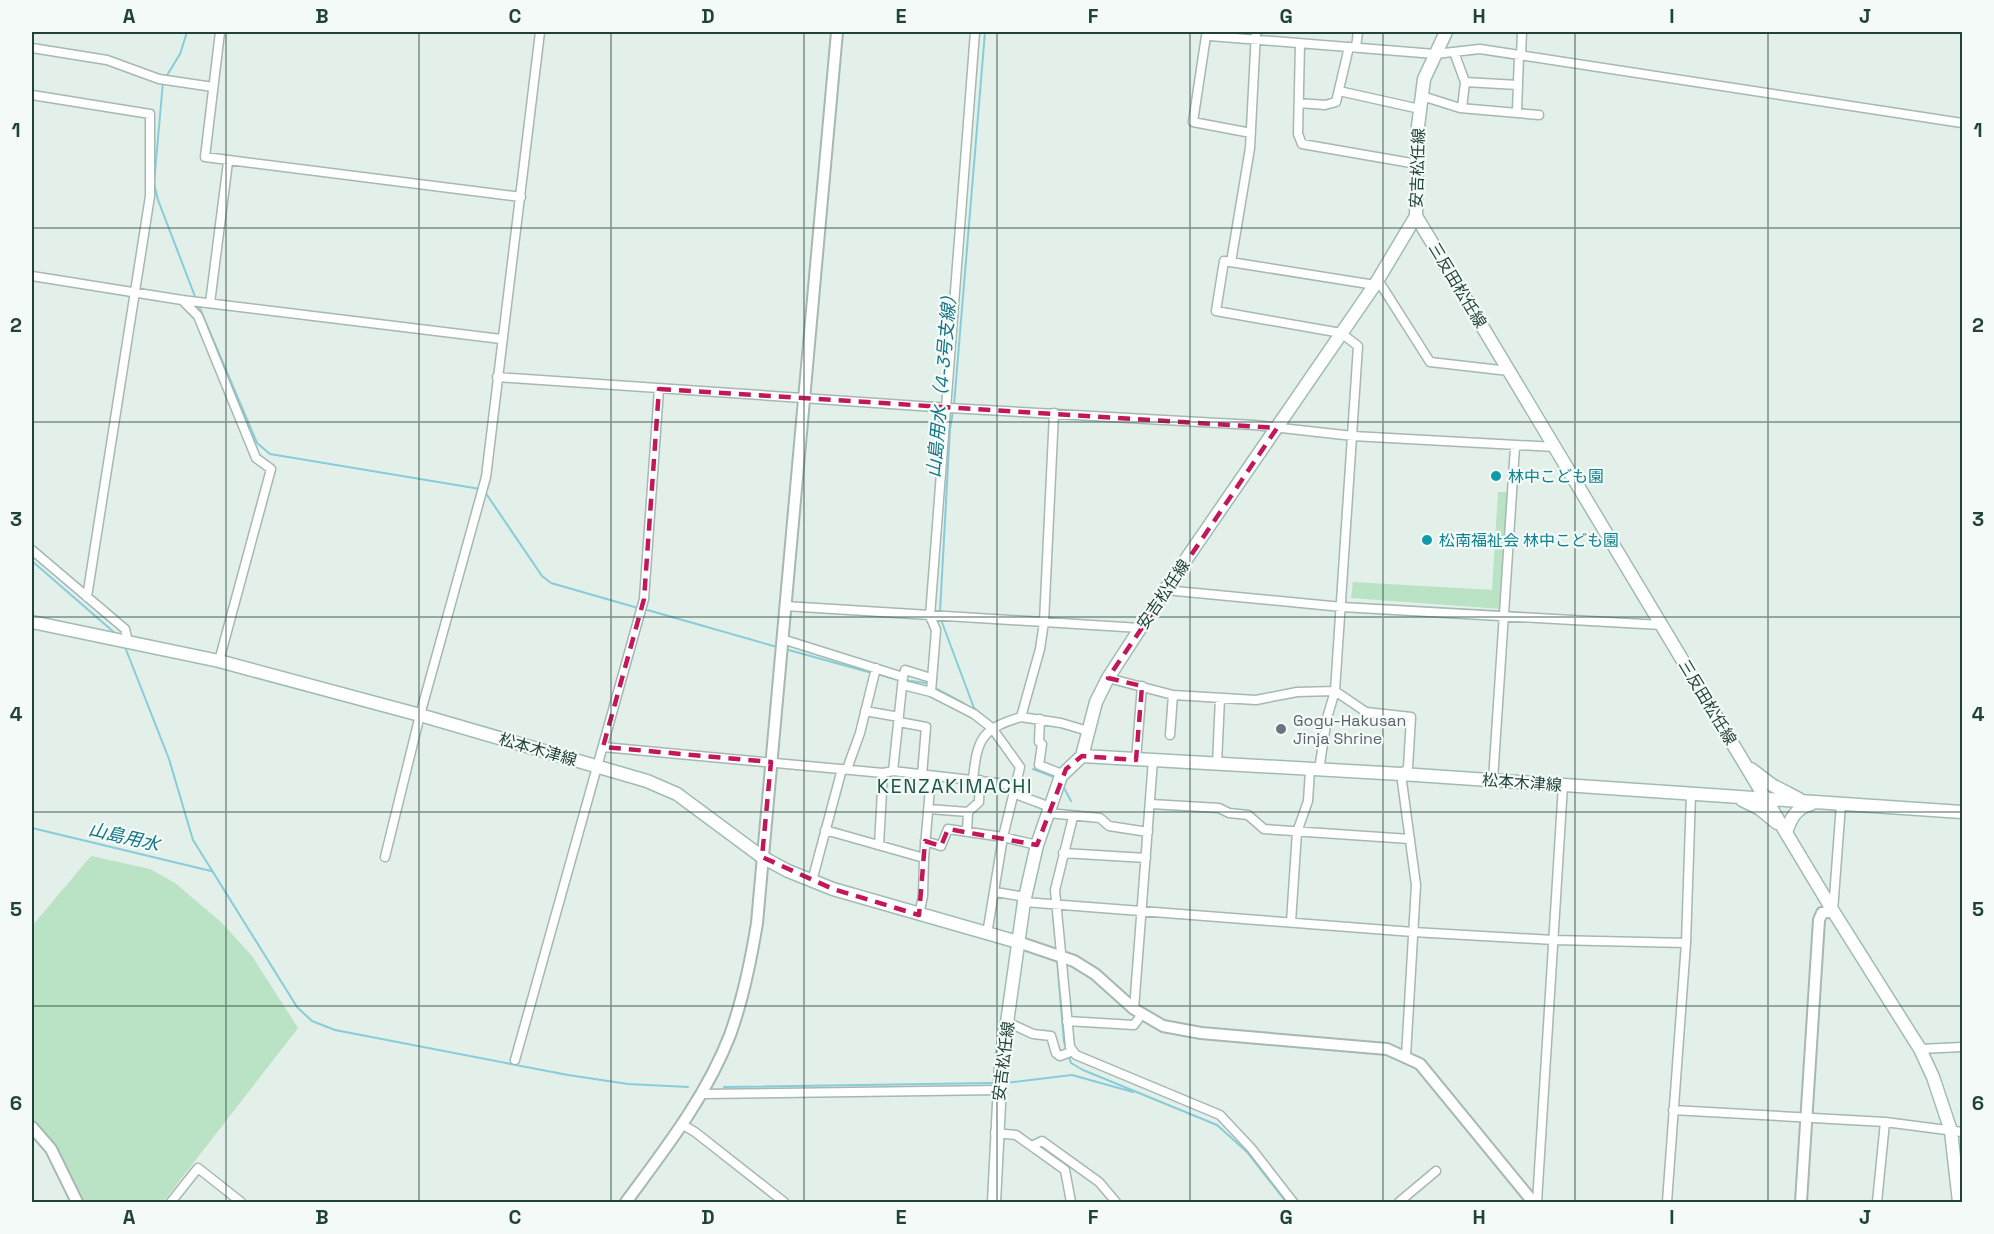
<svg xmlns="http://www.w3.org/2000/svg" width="1994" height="1234" viewBox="0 0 1994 1234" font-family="'Space Grotesk','Noto Sans JP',sans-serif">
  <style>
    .green { fill: #bae2c4 }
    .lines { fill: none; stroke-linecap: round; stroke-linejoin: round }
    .stream { stroke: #86cdd9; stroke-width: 2 }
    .minor-casing { stroke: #a5b8b1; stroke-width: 11 }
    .tertiary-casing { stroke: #a5b8b1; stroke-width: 14 }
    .secondary-casing { stroke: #a0bcb2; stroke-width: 15 }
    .minor { stroke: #fff; stroke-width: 8 }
    .tertiary { stroke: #fff; stroke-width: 10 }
    .secondary { stroke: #fff; stroke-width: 12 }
    .marked { fill: none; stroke: #c2185b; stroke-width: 4.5; stroke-dasharray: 12 8; stroke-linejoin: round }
    .grid { fill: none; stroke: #204239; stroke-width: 1.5; stroke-opacity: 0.55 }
    .culture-dot { fill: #0f9aa8; stroke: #f4faf7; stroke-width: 2 }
    .worship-dot { fill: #6b7280; stroke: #f4faf7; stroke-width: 2 }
    .labels { text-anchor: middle; stroke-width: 4.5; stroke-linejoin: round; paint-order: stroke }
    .street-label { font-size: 16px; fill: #204239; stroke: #f4faf7 }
    .culture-label { font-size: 16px; fill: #0d838f; stroke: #f4faf7; text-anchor: start }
    .worship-label { font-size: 16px; fill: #5b616d; stroke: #f4faf7; text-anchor: start }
    .water-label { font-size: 18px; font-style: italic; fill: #137485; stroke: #f4faf7 }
    .quarter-label { font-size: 20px; letter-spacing: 1.5px; fill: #1a5747; stroke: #f4faf7 }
    .neatline { fill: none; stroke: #204239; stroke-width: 2 }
    .grid-label { font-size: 20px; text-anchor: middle; font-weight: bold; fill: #204239 }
  </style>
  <rect width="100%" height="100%" fill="#e3efe9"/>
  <path class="green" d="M1498,492H1509L1502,609L1351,598L1353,582L1492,590Z
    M91,856L150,869L175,883L222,923L252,956L298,1028L163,1202H81L57,1148L32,1120V926Z"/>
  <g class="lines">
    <path class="stream" d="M166,77L180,54L187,32
      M163,82L154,183L158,200L196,299
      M198,304L257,443L270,454L480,489
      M954,405L985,32
      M485,492L542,576L551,583L638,608
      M32,561L116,634
      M644,609L777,647
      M940,612L950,429L953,411
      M940,617L974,708L991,722
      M125,647L169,759L193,840L297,1007L312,1021L335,1030L568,1075L628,1084L688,1087
      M785,649L872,673
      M878,674L898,680
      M904,680L925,683
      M935,688L963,703
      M1033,769L1054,777
      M1063,786L1071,801
      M32,828L211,871
      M1053,912L1055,938
      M1057,959L1064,1042L1067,1051
      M1069,1057L1071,1063L1083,1070L1217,1125L1247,1152L1286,1202
      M1005,1083L1072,1075L1133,1092
      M724,1087L992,1083"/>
    <defs>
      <path id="minor" d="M220,32L205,157L521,197
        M975,32L930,616L936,630L931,692L974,714L992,728L1020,767L1003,837L987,934
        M1211,32L1210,36L1435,54L1480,49L1962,123
        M1206,36L1193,122L1251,133
        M1300,44L1298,134L1302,144L1417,164
        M1356,47L1358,32
        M32,48L107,60L159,79L213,87
        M1454,52L1465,82L1462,108
        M1521,56L1522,32
        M1465,82L1518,85
        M1339,91L1420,109
        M32,95L150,114V196L87,597
        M1422,96L1460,108L1539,115
        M1299,103L1325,105L1336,102L1349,47
        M1517,111L1519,55
        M1231,262L1250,148L1256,32
        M32,276L182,300L501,339
        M1378,280L1430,362L1509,371
        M182,300L198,316L256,458L271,469L219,661
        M210,303L228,162
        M497,377L949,408L1254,425L1353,436L1555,447
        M1054,413L1044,622L1040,649L1021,717L1061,723L1088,731
        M32,550L125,629L128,642
        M1165,590L1342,607L1661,625
        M785,606L1140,628
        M782,639L903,677L905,670L931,678
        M1108,678L1173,695L1256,700L1297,692L1335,691L1366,712L1411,717L1408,768L1401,774L1416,885L1406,1056
        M903,685L931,692
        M865,711L899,717
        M1040,719L1039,742L1042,744L1039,765L1062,774
        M899,722L926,727L922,775
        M1170,735L1173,695
        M603,747L883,773L893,771L1006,784L1013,793L1050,807
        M1136,760L1142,686
        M1217,764L1220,698
        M847,769L860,733L876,668
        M1319,770L1327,718L1335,691L1358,346L1341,333L1216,311L1224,261L1375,285
        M893,771L903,677
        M973,780C977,739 981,729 1021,717
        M1493,780L1515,447
        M1151,804L1219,808L1229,813L1248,815L1264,829L1410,839
        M929,809L968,812L979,802L980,780
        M1048,813L1100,818L1109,826L1148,832
        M1073,817L1055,890L1070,1047L1076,1055L1220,1115L1251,1148L1293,1202
        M825,830L924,858
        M967,831L968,812
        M925,841L941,846L948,829L1003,837L1037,845
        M879,845L883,773
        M1063,853L1146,858
        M385,857L420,715L486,477L540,32
        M812,881L842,769
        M996,892L1025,897
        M1024,902L1413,932L1553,940L1686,943
        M1833,911L1841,804
        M919,915L923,896L924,858L931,777
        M1291,922L1297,832L1308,801L1310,770
        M1134,1009L1153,760
        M1067,1021L1134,1025L1142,1014
        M1007,1022L1033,1034L1051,1036L1056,1053L1060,1056L1073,1051
        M1920,1049L1962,1047
        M515,1060L644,599L659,389
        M702,1094L999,1090
        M1673,1110L1885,1122L1962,1132
        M683,1125L695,1132L784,1202
        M995,1133L1016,1135L1065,1170L1071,1202
        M1034,1145L1042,1141L1099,1182L1116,1202
        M171,1202L198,1168L241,1202
        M1399,1202L1436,1171
        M1537,1202L1563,785
        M1667,1202L1686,943L1691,794
        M1877,1202L1885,1122"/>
      <path id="tertiary" d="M1018,942L1074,961L1095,974L1134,1009L1163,1026L1201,1033L1387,1049L1420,1064L1533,1202
        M32,1127L51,1149L77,1202
        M626,1202C665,1149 706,1097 730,1035C743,999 751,960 757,923L837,32
        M1801,1202L1819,920L1822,913L1833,911"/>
      <path id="secondary" d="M1416,216L1833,911L1920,1049L1933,1077L1951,1131L1959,1202
        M32,622L219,661L420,715L647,781L677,794L762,857L788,871L833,889L1018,942
        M1082,756L1401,774L1962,812
        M1751,769L1772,785L1799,799
        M1742,800L1760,809L1777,823
        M1786,833C1790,819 1796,808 1811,804
        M994,1202L1001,1065L1024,902L1037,845L1061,776L1082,756L1096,702L1108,678L1165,590L1376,283L1416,216L1418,126L1424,79L1446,32"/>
    </defs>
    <use href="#minor" class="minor-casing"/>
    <use href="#tertiary" class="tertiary-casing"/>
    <use href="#secondary" class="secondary-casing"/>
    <use href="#minor" class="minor"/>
    <use href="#tertiary" class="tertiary"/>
    <use href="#secondary" class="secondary"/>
  </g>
  <path class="marked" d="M659,389L1277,428L1108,678L1142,686L1136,760L1082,756L1066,769L1037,845L948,829L941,846L925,841L919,915L833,889L762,857L771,762L603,747L644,599Z"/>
  <path class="grid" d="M226,32V1202M419,32V1202M611,32V1202M804,32V1202M997,32V1202M1190,32V1202M1383,32V1202M1575,32V1202M1768,32V1202M32,228H1962M32,422H1962M32,617H1962M32,812H1962M32,1006H1962"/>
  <g class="culture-dot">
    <circle cx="1496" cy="476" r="6"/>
    <circle cx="1427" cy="540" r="6"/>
  </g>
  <circle class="worship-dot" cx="1281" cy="729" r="6"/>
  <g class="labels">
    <g class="street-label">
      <text transform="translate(1417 168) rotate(-88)" y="6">安吉松任線</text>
      <text transform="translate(1458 285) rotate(59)" y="6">三反田松任線</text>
      <text transform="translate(1163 594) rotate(-56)" y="6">安吉松任線</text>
      <text transform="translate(1708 702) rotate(59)" y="6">三反田松任線</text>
      <text transform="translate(538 749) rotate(16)" y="6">松本木津線</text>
      <text transform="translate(1522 782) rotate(4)" y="6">松本木津線</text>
      <text transform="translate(1003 1061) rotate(-83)" y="6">安吉松任線</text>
    </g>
    <g class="culture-label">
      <text x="1508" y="482">林中こども園</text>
      <text x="1439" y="546">松南福祉会 林中こども園</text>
    </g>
    <g class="worship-label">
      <text x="1293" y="726">Gogu-Hakusan<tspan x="1293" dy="18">Jinja Shrine</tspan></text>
    </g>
    <g class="water-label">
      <text transform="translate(942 382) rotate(-85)" y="6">山島用水（4-3号支線）</text>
      <text transform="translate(124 837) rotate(13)" y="6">山島用水</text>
    </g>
    <g class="quarter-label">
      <text x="955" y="793">KENZAKIMACHI</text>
    </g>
  </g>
  <rect width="1994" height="1234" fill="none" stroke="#f4faf7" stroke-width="66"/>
  <rect x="33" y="33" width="1928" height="1168" class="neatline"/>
  <g class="grid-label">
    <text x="129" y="23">A</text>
    <text x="322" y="23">B</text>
    <text x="515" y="23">C</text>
    <text x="708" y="23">D</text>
    <text x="901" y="23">E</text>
    <text x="1093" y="23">F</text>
    <text x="1286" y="23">G</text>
    <text x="1479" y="23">H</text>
    <text x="1672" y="23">I</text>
    <text x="1865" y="23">J</text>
    <text x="16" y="137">1</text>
    <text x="1978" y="137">1</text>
    <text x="16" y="332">2</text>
    <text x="1978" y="332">2</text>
    <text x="16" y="526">3</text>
    <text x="1978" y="526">3</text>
    <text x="16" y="721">4</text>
    <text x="1978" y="721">4</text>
    <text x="16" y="916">5</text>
    <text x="1978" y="916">5</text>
    <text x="16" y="1110">6</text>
    <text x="1978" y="1110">6</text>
    <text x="129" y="1224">A</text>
    <text x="322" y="1224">B</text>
    <text x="515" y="1224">C</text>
    <text x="708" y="1224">D</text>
    <text x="901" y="1224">E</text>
    <text x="1093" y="1224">F</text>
    <text x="1286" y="1224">G</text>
    <text x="1479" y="1224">H</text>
    <text x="1672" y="1224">I</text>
    <text x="1865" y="1224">J</text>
  </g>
</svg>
